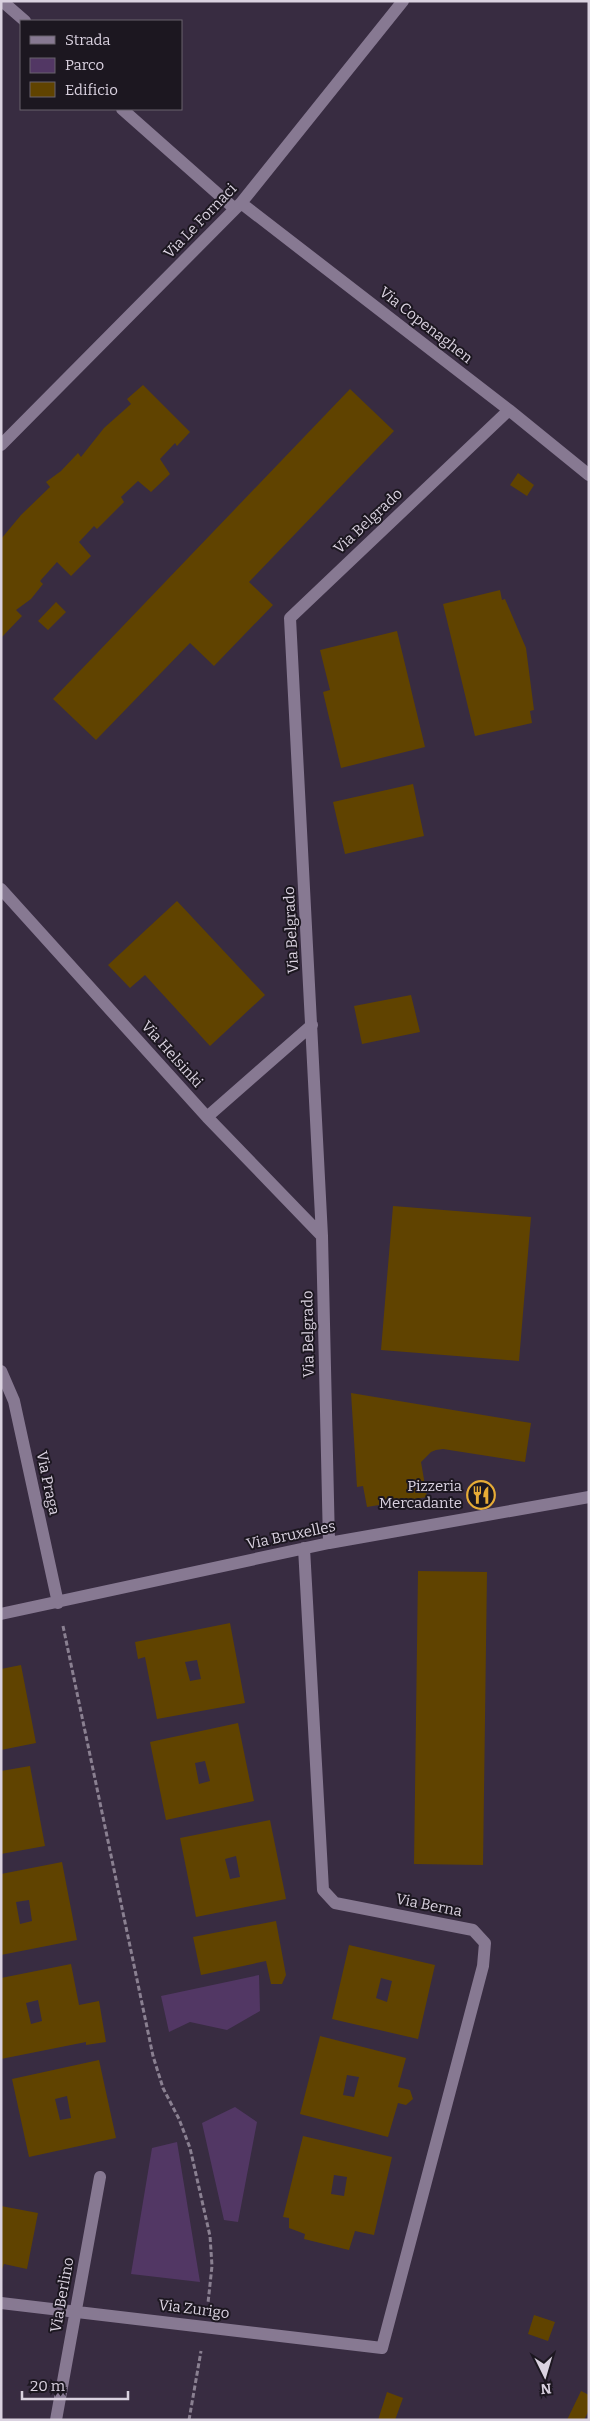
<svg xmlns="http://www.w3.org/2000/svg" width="590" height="2421" viewBox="0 0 590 2421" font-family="Bitter,serif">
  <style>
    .green { fill: #523764 }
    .building { fill: #604300; fill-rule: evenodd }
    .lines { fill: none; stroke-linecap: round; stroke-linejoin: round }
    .path { stroke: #8a8091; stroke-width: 3; stroke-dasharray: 5 2.5; stroke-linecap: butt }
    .minor { stroke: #877992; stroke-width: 12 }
    .labels { text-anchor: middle; stroke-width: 4; stroke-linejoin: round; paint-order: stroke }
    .street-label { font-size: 15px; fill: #dad2e0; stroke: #1c1720 }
    .poi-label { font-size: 15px; fill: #dad2e0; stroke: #1c1720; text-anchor: end }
  </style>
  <rect width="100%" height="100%" fill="#382c41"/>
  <path class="green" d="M259,1975L260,2011L227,2030L190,2022L169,2032L161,1996Z
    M235,2107L257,2122L238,2222L224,2220L202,2123Z
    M177,2142L200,2282L131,2274L152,2148Z"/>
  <path class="building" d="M143,385L190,432L177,446L175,443L160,459L170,474L151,492L138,481L121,497L124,502L97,529L94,526L79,542L91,556L71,576L57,562L40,581L43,584L31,599L16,610L22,616L1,638V539L21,515L50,487L46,482L61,471L78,453L81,457L104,428L131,404L127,399Z
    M350,389L394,431L249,582L273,605L214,666L190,643L96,740L53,699Z
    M518,473L534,485L527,496L510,485Z
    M500,590L502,600L505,599L526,648L534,710L530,711L532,723L475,736L443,604Z
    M56,602L66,612L48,630L38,621Z
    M397,631L425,747L341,768L323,692L330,690L320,650Z
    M413,784L424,836L345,854L333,802Z
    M177,901L265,995L210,1046L145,975L130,988L108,965Z
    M411,995L420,1032L362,1044L354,1006Z
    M393,1206L531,1217L519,1361L381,1350Z
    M351,1393L531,1423L525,1462L443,1449L436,1450L431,1452L421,1462L427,1497L367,1507L363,1486L357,1487Z
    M418,1571L487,1572L483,1865L414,1864Z
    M230,1623L245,1703L157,1719L145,1657L138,1659L135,1642ZM197,1660L201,1679L190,1681L185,1662Z
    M21,1665L36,1743L1,1750V1669Z
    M238,1723L254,1801L166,1820L150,1742ZM205,1761L210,1781L199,1784L195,1763Z
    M30,1766L45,1846L1,1854V1771Z
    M270,1820L286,1899L196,1917L180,1838ZM236,1856L240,1877L230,1879L225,1859Z
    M62,1862L77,1940L1,1955V1874ZM29,1900L32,1921L20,1924L16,1902Z
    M276,1921L286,1975L282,1984H271L266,1961L201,1975L193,1937Z
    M349,1945L435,1965L418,2039L332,2019ZM381,1978L392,1981L387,2002L376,1998Z
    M71,1964L79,2005L99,2001L106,2042L86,2045V2042L1,2059V1978ZM38,2000L42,2021L31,2024L26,2003Z
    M320,2036L406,2058L398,2087L410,2090L413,2099L406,2105L398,2103L388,2137L300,2114ZM347,2075L359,2077L354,2097L343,2095Z
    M99,2060L116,2138L29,2157L12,2079ZM67,2096L71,2118L60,2120L55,2099Z
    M303,2136L392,2157L374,2235L355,2231L349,2250L304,2239L305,2234L289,2228V2218L283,2217ZM334,2175L347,2177L344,2196L331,2194Z
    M1,2206L38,2213L27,2269L4,2264L1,2272Z
    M534,2315L555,2322L548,2341L528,2334Z
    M581,2391L589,2395V2410L584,2420H567Z
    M387,2392L403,2398L395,2420H378Z"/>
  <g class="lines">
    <path class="path" d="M63,1626L153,2056L163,2088L179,2119L190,2148L210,2236L212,2266L208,2303
      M189,2420L201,2351"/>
    <path class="minor" d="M2,1L25,21
      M122,109L235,209
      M241,203L509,410L589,475
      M1,445L241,203L403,1
      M1,889L207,1117L322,1236
      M207,1117L312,1025
      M1,1371L14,1401L58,1603
      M329,1543L322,1236L290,618L509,410
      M1,1614L329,1543L589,1497
      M1,2303L382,2348L483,1966L485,1943L473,1930L335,1903L323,1890L304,1548
      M56,2420L100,2177"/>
  </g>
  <defs>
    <symbol id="restaurant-ring" viewBox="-11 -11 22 22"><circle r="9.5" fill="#1c1720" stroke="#e7ac36" stroke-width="1.5"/><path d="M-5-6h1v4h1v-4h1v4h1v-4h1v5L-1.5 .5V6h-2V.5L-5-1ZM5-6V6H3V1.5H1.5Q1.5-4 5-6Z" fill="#e7ac36"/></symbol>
  </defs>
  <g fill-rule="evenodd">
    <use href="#restaurant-ring" x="465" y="1479" width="32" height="32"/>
  </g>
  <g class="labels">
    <g class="street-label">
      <text transform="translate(200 221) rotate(-46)" y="5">Via Le Fornaci</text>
      <text transform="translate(426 325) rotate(38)" y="5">Via Copenaghen</text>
      <text transform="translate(368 521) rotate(-43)" y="5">Via Belgrado</text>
      <text transform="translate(291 930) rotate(-93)" y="5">Via Belgrado</text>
      <text transform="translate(172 1054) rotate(48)" y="5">Via Helsinki</text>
      <text transform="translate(308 1334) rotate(-91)" y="5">Via Belgrado</text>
      <text transform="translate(48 1483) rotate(78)" y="5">Via Praga</text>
      <text transform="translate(291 1535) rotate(-12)" y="5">Via Bruxelles</text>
      <text transform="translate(429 1905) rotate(11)" y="5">Via Berna</text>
      <text transform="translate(62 2295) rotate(-80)" y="5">Via Berlino</text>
      <text transform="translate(194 2309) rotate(7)" y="5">Via Zurigo</text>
    </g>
    <g class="poi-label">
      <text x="462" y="1491">Pizzeria<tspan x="462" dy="17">Mercadante</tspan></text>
    </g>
  </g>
  <rect width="590" height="2421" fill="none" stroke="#dad2e0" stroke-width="5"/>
  <rect x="20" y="20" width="162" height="90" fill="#1c1720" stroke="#68626d"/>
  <rect x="30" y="36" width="25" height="8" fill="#877992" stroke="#68626d"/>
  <text x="65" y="45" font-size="15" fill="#dad2e0">Strada</text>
  <rect x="30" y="58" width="25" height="15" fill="#523764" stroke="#68626d"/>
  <text x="65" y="70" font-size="15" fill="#dad2e0">Parco</text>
  <rect x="30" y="82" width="25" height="15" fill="#604300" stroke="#68626d"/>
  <text x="65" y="95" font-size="15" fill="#dad2e0">Edificio</text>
  <g transform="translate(545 2376) rotate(175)" stroke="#1c1720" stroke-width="4" paint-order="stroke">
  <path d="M0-4L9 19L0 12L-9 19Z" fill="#dad2e0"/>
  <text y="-8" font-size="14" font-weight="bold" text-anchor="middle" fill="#dad2e0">N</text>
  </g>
  <path d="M22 2391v8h106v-8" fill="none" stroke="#dad2e0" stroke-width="2.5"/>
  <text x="30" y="2391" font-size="15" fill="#dad2e0" stroke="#1c1720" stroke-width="4" paint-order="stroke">20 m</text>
</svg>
